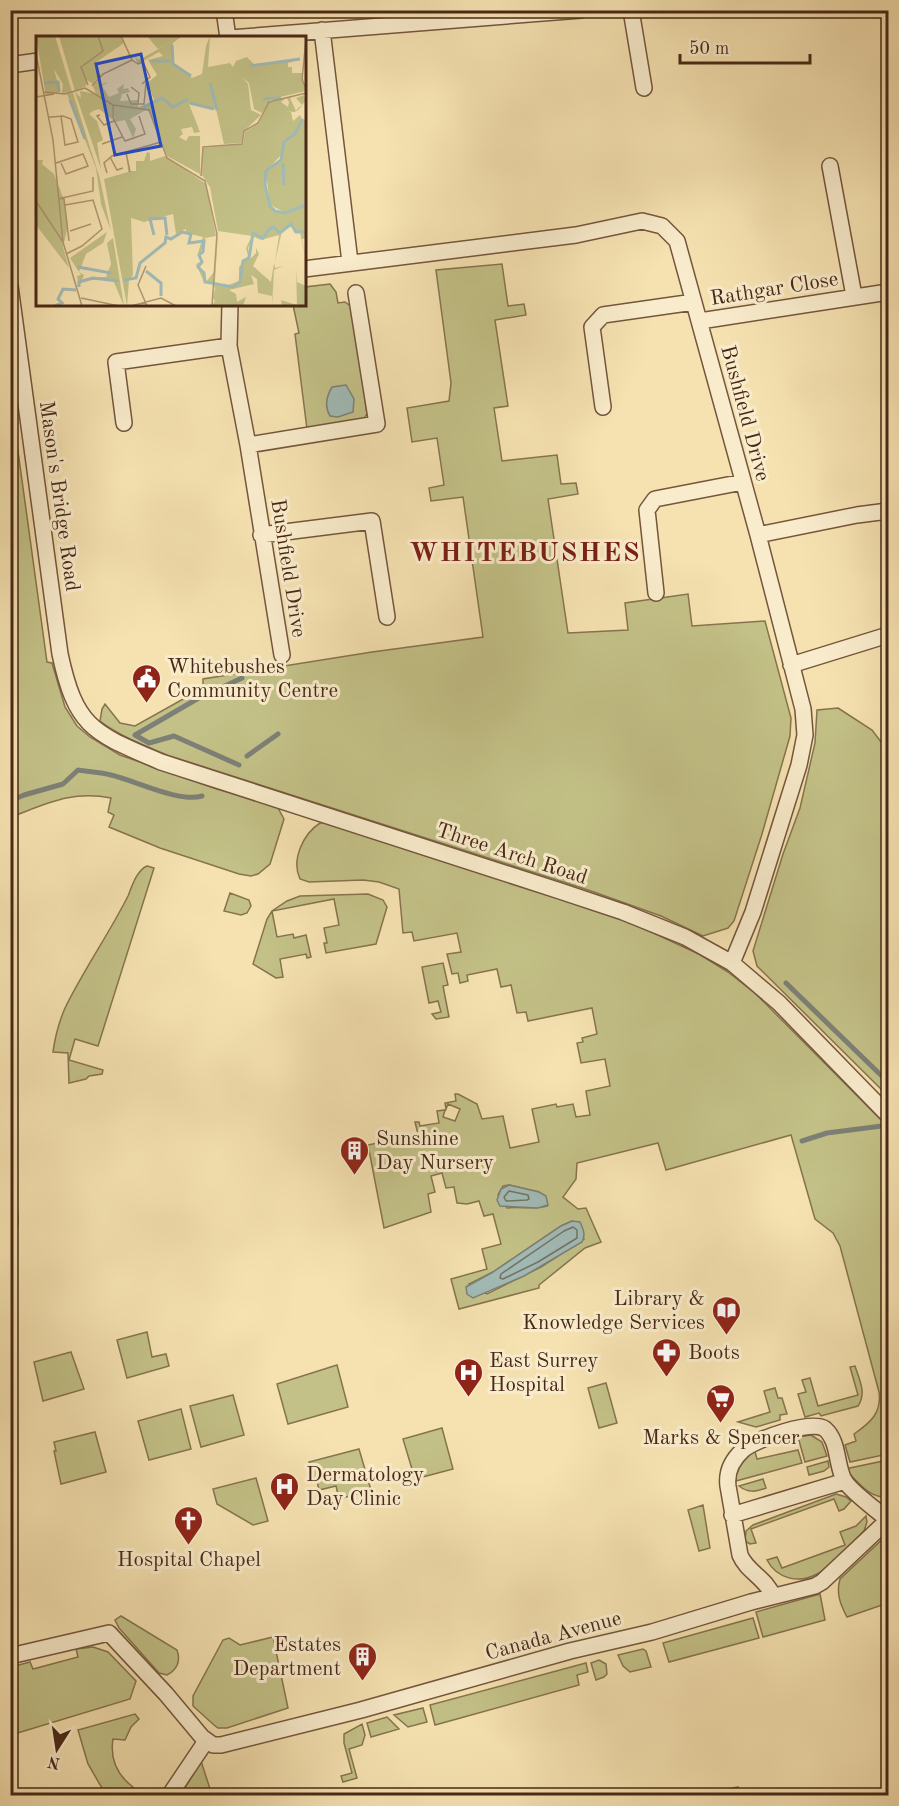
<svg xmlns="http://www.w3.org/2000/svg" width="899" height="1806" viewBox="0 0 899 1806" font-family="'Old Standard TT',serif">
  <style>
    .green { fill: #c3c187; stroke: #86744e; stroke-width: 1.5; fill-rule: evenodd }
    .water { fill: #a1bbb7; stroke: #7d8077; stroke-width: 1.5 }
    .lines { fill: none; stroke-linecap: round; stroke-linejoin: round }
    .shore { stroke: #747266; stroke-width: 1.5 }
    .stream { stroke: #7d8077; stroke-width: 5 }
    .street-casing { stroke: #74563d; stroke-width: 18 }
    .street { stroke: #f9eccc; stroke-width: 15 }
    .labels { text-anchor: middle; stroke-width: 6; stroke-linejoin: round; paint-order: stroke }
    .street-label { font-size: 21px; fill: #482816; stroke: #f9eccc }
    .poi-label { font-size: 21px; fill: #482816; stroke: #f9eccc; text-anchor: start }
    .district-label { font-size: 27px; font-weight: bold; letter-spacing: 1.5px; fill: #7a1f14; stroke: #f9eccc }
    .inset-river { fill: none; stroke: #a1bbb7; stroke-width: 3 }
    .inset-road { fill: none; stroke: #b09873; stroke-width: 1.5 }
    .view { fill: #1d4ed8; fill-opacity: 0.15; stroke: #1d4ed8; stroke-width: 3 }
    .inset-edge { fill: none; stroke: #482816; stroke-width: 3 }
  </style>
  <rect width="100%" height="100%" fill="#f6e2b1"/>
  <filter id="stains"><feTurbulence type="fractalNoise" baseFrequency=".00333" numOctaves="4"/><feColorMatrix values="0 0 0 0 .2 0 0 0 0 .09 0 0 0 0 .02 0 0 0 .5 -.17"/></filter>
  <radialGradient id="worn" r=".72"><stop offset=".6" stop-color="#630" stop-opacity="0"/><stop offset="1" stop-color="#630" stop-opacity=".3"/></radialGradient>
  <path class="green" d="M502,264L508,306L524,304L526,315L495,320L508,406L494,408L502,461L557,455L561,484L576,483L578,494L548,499L568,633L628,630L625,603L688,594L692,626L765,621L791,718L790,736L762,834L734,921L728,928L703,936L661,916L591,891L170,756C146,746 121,737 100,721L102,709L105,704L120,723L135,726L203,688V679L372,652L483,637L463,497L431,501L429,488L444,485L437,438L412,442L407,408L449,401L451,383L436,270Z
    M330,284L336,292L338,303L345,302L353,308L367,414L363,420L307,429L295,334L299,333L293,305L304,304L305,287Z
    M10,393L47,662L52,663L65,707L77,726L90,737L120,755L217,789L270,803L278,808L284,819L270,864L258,874L251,876L239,874L160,848L109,827L114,815L108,812L111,798C72,790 46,804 11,817Z
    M838,708L872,730L888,751V1096L757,966L753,951L783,854L800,808L815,743L817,710Z
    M320,823H327L625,920L699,954L728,972L756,994L888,1127V1454L850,1462L845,1445L856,1441L854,1434C870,1423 882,1413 879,1392L840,1246L833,1233L815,1219L791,1135L666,1170L658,1143L577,1163L576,1179L563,1197L578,1209L586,1208L601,1242L585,1248L539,1285V1288L459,1309L451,1279L487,1269L482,1249L501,1244L493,1214L484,1216L479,1201L467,1204L457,1203L454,1187L446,1188L442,1173L431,1176L435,1192L428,1194L431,1212L384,1228L368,1145L418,1134L415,1122H419L420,1126L439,1123L437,1111L445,1110L443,1117L455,1121L460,1109L448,1104L446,1109L445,1103L456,1101L455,1094H458L477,1104L482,1119L503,1116L510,1148L539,1142L532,1109L556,1104L557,1107L573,1104L576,1117L590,1115L586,1091L610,1086L605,1059L581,1063L577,1043L583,1042L582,1038L597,1034L592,1008L528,1021L526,1012L517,1013L511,985L501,987L497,969L467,975L468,981L460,983L458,973L452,974L447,954L461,952L457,933L414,941L412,932L403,933L399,889L379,882L363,880L309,882L300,879C291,860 303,834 320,823ZM509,1185L539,1192L547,1206C534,1210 520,1206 507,1208L498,1195L503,1186ZM572,1221L584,1239L541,1267L487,1294L469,1284L493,1272L561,1226Z
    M147,866L154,868L98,1046L75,1039L69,1060L103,1070L102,1074L89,1076L86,1079L69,1083L68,1053L53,1052C55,1037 59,1022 65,1008C84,969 109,934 128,896C132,886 137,870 147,866Z
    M230,893L249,900L251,906L247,913L241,915L224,911Z
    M368,894L383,900L387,907L376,944L326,953L324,943H327L324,928L339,925L334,899L272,911L277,937L293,934L294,938L306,935L311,957L307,958L306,954L280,959L283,977L276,978L253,964L267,919L272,911L287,901L300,896Z
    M443,963L448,985L443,986L449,1017L436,1019L432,1014L441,1012L438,1001L429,1003L422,967Z
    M11,1181C16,1201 24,1227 11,1245Z
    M147,1332L152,1357L166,1354L169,1366L127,1378L117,1340Z
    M71,1352L84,1389L43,1401L34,1362Z
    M337,1365L348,1407L288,1424L277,1384Z
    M855,1366C859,1379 867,1393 858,1406L821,1416L819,1413L805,1417L798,1394L806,1392L802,1380L810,1378L818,1406L858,1395L850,1367Z
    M606,1383L617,1423L599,1428L588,1388Z
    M775,1388L778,1398H782L787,1414L780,1415V1420L756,1427L738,1422L770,1412L764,1391Z
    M233,1395L244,1435L201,1447L190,1406Z
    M181,1409L191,1449L149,1460L138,1421Z
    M442,1428L453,1469L415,1479L403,1439Z
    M95,1432L106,1472L61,1484L54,1451H56L54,1442Z
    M811,1435L822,1442L827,1456L805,1462L798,1437Z
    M754,1448L757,1459L798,1450L802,1463L736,1481L735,1469Z
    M359,1449L371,1490L339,1499L336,1486L319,1490L317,1481L314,1482L309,1462Z
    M888,1460V1497C869,1499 857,1481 845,1469Z
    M828,1461L829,1467L824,1471L809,1475L807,1467Z
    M256,1478L268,1521L253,1525L217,1504L213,1489Z
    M763,1479L766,1488C756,1492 748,1493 739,1486Z
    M836,1494L846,1497L851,1501L844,1509L839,1511L834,1499L751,1529L756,1543L750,1544L745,1541L746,1531L753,1525Z
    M703,1505L710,1548L699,1551L688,1510Z
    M866,1516L867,1522L864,1531C852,1543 831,1567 817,1574C799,1584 777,1579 767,1560L777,1557L782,1568L845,1545L840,1532L856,1526Z
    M888,1534V1603L847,1617C840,1604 836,1593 840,1579Z
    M820,1594L825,1620L763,1637L756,1612Z
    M121,1616L177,1650C181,1661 177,1670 167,1675L159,1673L119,1628L115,1620Z
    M753,1618L759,1638L669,1662L663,1643Z
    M273,1637L288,1708L227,1728H218L214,1725L193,1706V1696L223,1640L229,1638L240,1645Z
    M93,1647L108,1652L136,1681L130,1699L11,1735V1667L30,1662L33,1669L78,1657L76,1649Z
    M643,1649L646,1651L651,1667L630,1672L623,1666L618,1655Z
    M599,1660L606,1664L607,1674L604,1677L596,1680L591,1663Z
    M586,1663L588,1672L577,1675L579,1685L435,1725L430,1705Z
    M423,1708L427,1722L408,1727L394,1715Z
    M135,1714L139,1719L131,1727L125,1740L113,1739C110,1758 117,1775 133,1787L127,1795H106L88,1764L78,1730Z
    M387,1717L399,1729L371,1737L367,1723Z
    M362,1724L365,1735L362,1745L349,1749L357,1778L343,1782L341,1776L352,1773L344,1743V1734Z
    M201,1761L212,1795L180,1796Z
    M738,1787L740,1795H700Z"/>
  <path class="water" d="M346,385L354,399L353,412L338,417L330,416C324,406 326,397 332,387Z
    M509,1185L539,1192L546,1196L548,1205L538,1208L500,1206L497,1200L501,1189Z
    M572,1221L580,1222C583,1228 586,1235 582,1242L524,1276L473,1298L467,1294L466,1287L493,1272L561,1226Z"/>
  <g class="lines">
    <path class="shore" d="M509,1191L528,1195L529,1199L527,1200L506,1201L504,1197Z
      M573,1227L577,1230V1238L538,1262L503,1279L500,1278L501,1274L564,1231Z"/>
    <path class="stream" d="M247,756L278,734
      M239,765L174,736L149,743L135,735L197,699L242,678
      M10,801L24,795L63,784L78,770C89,772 100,772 111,775C134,780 179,803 202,796
      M786,983L888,1082
      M802,1141L827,1133L882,1126"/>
    <defs>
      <path id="street" d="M224,10L228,38
        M631,10L644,88
        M322,30L350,262
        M230,38L581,10
        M10,65L38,61
        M830,166L854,296
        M304,269L576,235L642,221L662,226L677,241L758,535L803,709L805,735L799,765L753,912L732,963
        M10,286L60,654C76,729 94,733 161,762L560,891L623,912L685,937L732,963L779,1003L888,1115
        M230,304L229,346L248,445L282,655
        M700,321L888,292
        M603,407L592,327L603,315L694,302
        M124,423L116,362L229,346
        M248,445L377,424L356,293
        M261,535L372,521L387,617
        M758,535L857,515L888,511
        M656,593L647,510L655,499L743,482
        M791,665L888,635
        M732,1515L845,1481
        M773,1596C766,1578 747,1572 740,1555L728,1486C726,1471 732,1460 743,1450C754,1440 812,1419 825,1429C839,1441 836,1465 844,1480C851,1492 877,1510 888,1520
        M10,1656L109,1633L166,1694L202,1737L213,1745H221L361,1710L570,1651L652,1632L751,1602L815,1586L822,1582L888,1520
        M169,1796L206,1741"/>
    </defs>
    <use href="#street" class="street-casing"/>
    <use href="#street" class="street"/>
  </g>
  <defs>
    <symbol id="civic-pin" viewBox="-11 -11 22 30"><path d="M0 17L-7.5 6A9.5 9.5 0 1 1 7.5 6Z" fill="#8f2418" stroke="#f9eccc"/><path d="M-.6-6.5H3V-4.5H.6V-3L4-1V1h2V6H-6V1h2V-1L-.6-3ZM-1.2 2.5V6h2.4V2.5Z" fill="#fff"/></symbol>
    <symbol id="building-pin" viewBox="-11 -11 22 30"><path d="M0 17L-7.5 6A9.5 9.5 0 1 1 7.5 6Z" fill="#8f2418" stroke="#f9eccc"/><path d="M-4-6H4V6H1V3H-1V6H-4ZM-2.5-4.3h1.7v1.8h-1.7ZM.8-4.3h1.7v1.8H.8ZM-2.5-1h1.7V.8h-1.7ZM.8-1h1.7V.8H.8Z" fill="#fff"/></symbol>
    <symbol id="library-pin" viewBox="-11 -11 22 30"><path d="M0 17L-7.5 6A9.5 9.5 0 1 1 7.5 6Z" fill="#8f2418" stroke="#f9eccc"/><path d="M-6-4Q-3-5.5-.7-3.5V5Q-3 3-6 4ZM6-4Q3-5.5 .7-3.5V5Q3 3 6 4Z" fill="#fff"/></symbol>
    <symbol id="pharmacy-pin" viewBox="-11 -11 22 30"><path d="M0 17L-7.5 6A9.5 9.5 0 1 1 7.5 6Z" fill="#8f2418" stroke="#f9eccc"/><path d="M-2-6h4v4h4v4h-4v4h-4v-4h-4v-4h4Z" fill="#fff"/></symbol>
    <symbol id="hospital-pin" viewBox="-11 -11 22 30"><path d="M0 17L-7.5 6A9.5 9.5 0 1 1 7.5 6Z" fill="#8f2418" stroke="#f9eccc"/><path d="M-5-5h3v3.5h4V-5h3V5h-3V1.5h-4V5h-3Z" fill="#fff"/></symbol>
    <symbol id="supermarket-pin" viewBox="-11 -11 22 30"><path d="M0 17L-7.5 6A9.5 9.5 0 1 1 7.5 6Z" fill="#8f2418" stroke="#f9eccc"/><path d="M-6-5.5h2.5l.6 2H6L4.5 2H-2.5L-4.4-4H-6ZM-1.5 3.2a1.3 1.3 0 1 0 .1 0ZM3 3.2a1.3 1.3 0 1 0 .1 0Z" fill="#fff"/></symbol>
    <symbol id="church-pin" viewBox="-11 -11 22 30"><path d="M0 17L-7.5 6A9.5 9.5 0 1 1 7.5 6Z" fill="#8f2418" stroke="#f9eccc"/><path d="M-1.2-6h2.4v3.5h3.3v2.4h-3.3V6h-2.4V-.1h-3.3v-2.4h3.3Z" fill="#fff"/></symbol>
  </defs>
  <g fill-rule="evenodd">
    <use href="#civic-pin" x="130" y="662" width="33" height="45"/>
    <use href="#building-pin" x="338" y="1134" width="33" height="45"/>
    <use href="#library-pin" x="710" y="1294" width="33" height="45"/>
    <use href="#pharmacy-pin" x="650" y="1336" width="33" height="45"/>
    <use href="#hospital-pin" x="452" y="1356" width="33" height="45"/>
    <use href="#supermarket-pin" x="704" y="1382" width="33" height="45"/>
    <use href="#hospital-pin" x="268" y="1470" width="33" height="45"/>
    <use href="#church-pin" x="172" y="1504" width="33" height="45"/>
    <use href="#building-pin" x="346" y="1640" width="33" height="45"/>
  </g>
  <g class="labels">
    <g class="street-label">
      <text transform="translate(774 288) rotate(-9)" y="7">Rathgar Close</text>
      <text transform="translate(746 413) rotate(75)" y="7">Bushfield Drive</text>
      <text transform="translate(60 496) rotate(82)" y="7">Mason's Bridge Road</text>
      <text transform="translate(289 568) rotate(81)" y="7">Bushfield Drive</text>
      <text transform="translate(512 853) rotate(18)" y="7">Three Arch Road</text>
      <text transform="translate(553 1635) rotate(-15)" y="7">Canada Avenue</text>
    </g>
    <g class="poi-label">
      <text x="167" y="673">Whitebushes<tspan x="167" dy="24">Community Centre</tspan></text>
      <text x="376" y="1145">Sunshine<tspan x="376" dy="24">Day Nursery</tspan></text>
      <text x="705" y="1305" text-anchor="end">Library &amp;<tspan x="705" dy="24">Knowledge Services</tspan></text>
      <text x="688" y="1359">Boots</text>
      <text x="489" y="1367">East Surrey<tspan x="489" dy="24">Hospital</tspan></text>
      <text x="721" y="1444" text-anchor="middle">Marks &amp; Spencer</text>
      <text x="306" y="1481">Dermatology<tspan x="306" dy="24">Day Clinic</tspan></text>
      <text x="189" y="1566" text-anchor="middle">Hospital Chapel</text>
      <text x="341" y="1651" text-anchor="end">Estates<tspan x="341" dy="24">Department</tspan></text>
    </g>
    <g class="district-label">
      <text x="525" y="561">WHITEBUSHES</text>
    </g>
  </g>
  <g transform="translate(36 36)">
    <rect width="270" height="270" fill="#f6e2b1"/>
    <path d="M0,0H19L36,56L26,57L27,48L18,33L24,56L10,60ZM23,0H84L88,7L59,27L61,38H65L57,48L51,44L50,50L39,55ZM111,0H146L137,7V27L156,42L166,38L170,10L174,0L172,31L194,27L197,31L200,25L211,21L218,28L265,23L252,27V31H256V37H266L270,55L235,63L226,77L218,73L213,47L206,41L212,48L215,74L225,79L209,94L205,107L188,108L180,73L153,68L164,96L158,97L156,91L145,93L147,98L143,101L150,105L153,100H164V138L131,120L115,77L110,74L94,83L100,93L97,102L89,84L79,86L76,69V83L63,73L57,75L53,78L61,85L67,104L61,107L65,133L39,56L45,62L44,55L60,58L57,50L63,44L66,49L68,47L72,46L66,50L73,61L83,57L81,53L88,48L87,53L92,52L94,56L86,58L84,65L102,64V71L119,66L111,47L121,39L112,24L127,20L123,16L102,28L99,21L103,24L135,6L122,13ZM37,57L64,143L75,195L65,168L60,132L31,58ZM262,59L254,62L260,75L262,72L266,69L260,62L268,59L269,65L264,72L261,75L258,76L247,75L255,76L257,85L264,79L266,83L258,98L248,105L247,109L259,99L270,81V168L248,176L234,169L230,137L245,125L247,117L230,135L228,150L233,170L239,176L249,177L270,169V203H266L270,224L264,197L258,196L256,190L246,195L239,226L243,199L225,204L218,201L212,212L214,223L220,217V212L223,218L217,230L235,246L238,227L239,232L247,230L238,234L236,270V260L222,257L221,243L215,239L218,248L193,254L200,258L201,266L210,261L207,270H176L179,265L177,262L179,252L178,251L180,217L182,197L179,246L190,250L203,245V231L212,220L210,212L216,200L182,195L174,151L166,139L167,112L207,108L209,96L223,87L233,66L250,62L245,66L252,71L253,66L256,72L251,62ZM111,116L114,117V125L129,120L170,148L180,200L169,202L164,219L167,226L162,230L168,236L170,246L178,236L177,248L168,246L160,228L166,225L162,217L167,201L150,197V193L140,198L137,178L108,186L95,182L97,239L93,244L91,270L68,143L92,136L91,117L94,135H100V125H108ZM0,124H7L6,128L18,138L28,164L32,190L27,211L33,232L0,189ZM71,196L67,207L50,218L43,236L48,239L46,244L57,241H70L75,228L71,207L77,202L88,270L77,244H46L43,251L41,240L45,239L34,222ZM260,232L261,246L270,250V270H246L245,264L261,269Z" fill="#c3c187"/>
    <path class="inset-river" d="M136,9L137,28L155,40M115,25H134M215,30L264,23M8,47L22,46L23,56M174,47L181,74M227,63L245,62M34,64L49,103M154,67L178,73M107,71L126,62L137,71L152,63M267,83L259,98L248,106L245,124L230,135L229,149L234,170L239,175L249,177L270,169M247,127L248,149M118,199L114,183L129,182L131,199M42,231L75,237M110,235L125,247V260M88,244L100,242L104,227L129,207L130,201L135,203L146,196L155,198L153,207L168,205L167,216L163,219L166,226L162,231L168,237L169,246L197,251L204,246L207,225L213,222L217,197L227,202L233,193L238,191L244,197L255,188L260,196H270M43,251V246L57,242L82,245M19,270L26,267L22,263L27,253L40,254"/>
    <path class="inset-road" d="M85,0L96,24M270,3L266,44L270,52M0,18L17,104L27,206L46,270M96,24L102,28L107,26L114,41L106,48M52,49L45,31L67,15L62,0M56,50L67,38L96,24M95,51L103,57L102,67M49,52L77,69L113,74L131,122L169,145L181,198L176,270M8,56L29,58L49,52M91,58L95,68H108L110,47M0,61L18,58M77,69V82L89,105L109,98L103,80M64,79L61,80L68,89L78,85M13,81H16L27,80L35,83L42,106L29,109L25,80M66,108L86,101M90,117L94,136M74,121L81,134L87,132M20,127L47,118L52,130L30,138L25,127M71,137L68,127L76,120L125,106M165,140L167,111L206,108L208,95L222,87L233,66L270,57M22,162L28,163L33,205M26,162L57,155V141M0,165L27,206M29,169L57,164L66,193L46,210L30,218M34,195L55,188M110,230L102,249L111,270M45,262L83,270M95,270L125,262L140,270"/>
    <path class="view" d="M105,18L125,110L79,119L60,28Z"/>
    <rect width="270" height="270" class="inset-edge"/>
  </g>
  <rect width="899" height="1806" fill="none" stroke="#f6e2b1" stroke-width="36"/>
  <rect x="12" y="12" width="875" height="1782" fill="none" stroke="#482816" stroke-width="3"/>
  <rect x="18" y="18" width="863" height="1770" fill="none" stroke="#482816" stroke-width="1.5"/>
  <g transform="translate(57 1749) rotate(192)" stroke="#f9eccc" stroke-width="4.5" paint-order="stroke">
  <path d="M0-4.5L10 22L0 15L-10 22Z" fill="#482816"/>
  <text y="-9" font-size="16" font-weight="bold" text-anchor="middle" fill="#482816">N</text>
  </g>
  <path d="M680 54v9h130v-9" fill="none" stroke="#482816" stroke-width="3"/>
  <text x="689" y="54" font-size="18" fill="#482816" stroke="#f9eccc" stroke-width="4.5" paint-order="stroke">50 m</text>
  <rect width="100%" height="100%" filter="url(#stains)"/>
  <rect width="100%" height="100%" fill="url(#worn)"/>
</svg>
